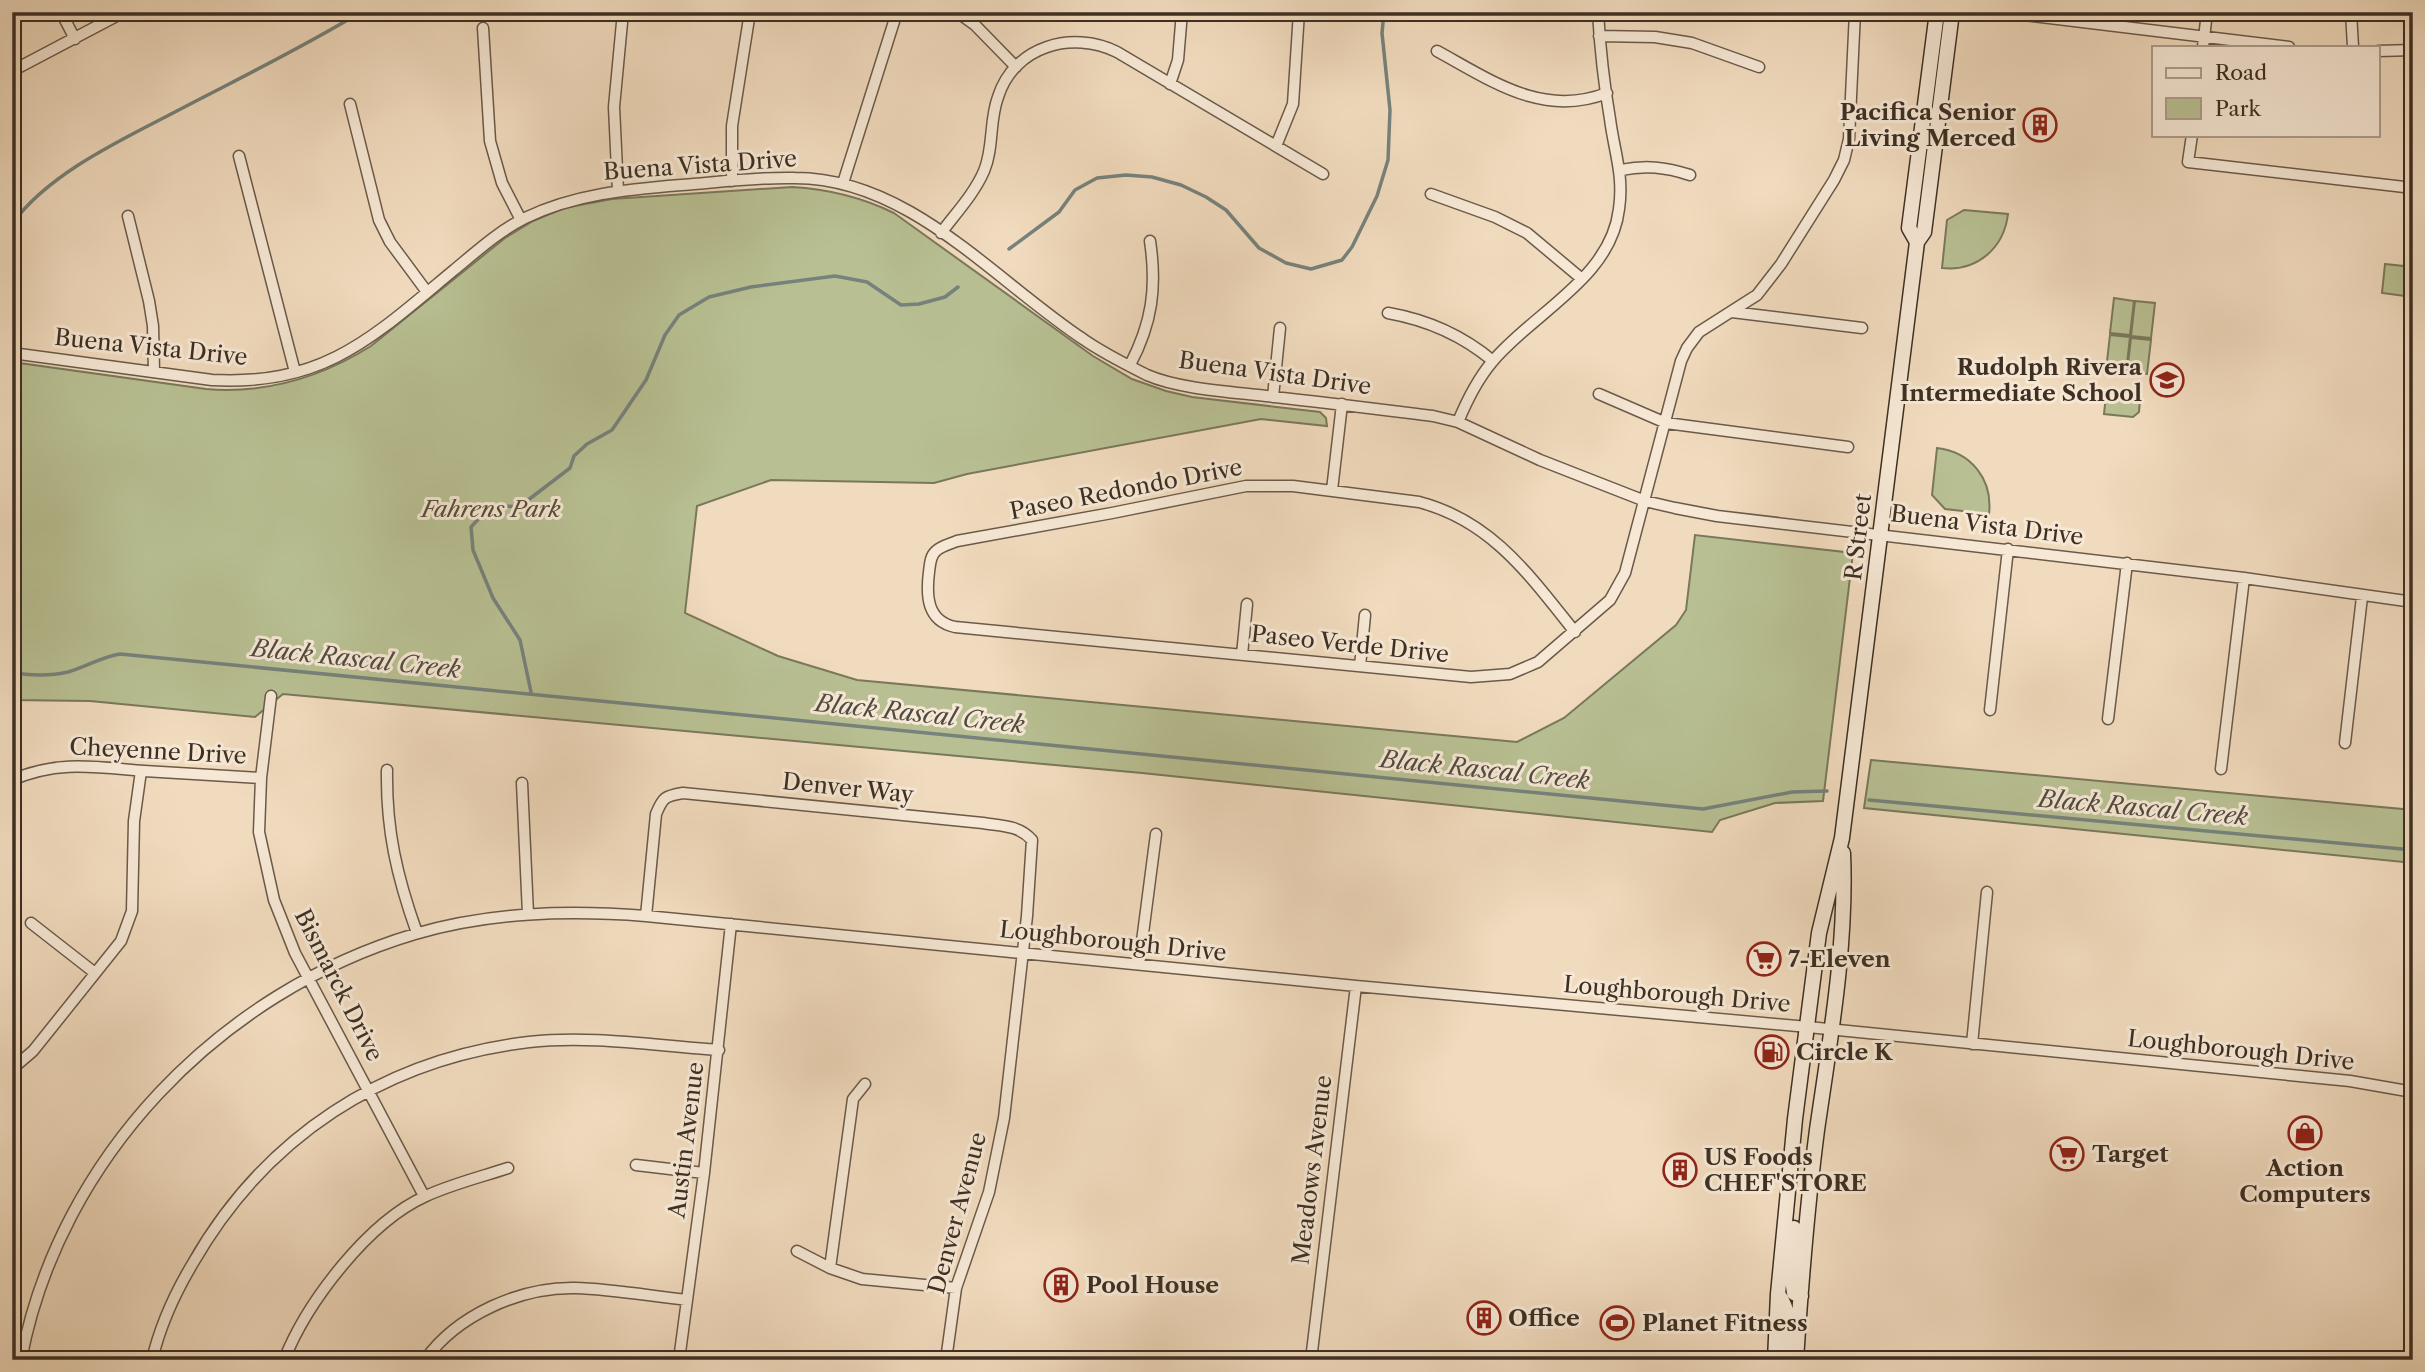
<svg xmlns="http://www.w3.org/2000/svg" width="2425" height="1372" viewBox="0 0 2425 1372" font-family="'Libre Caslon Text',serif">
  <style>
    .green { fill: #b8c093; stroke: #7a785b; stroke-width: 2 }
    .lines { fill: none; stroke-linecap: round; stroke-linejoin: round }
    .stream { stroke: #76827c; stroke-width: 3.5 }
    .street-casing { stroke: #6a5a4a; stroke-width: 13 }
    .secondary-casing { stroke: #3d2f23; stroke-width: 17 }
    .street { stroke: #f6e8d5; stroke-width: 10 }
    .secondary { stroke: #f6e8d5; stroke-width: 14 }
    .labels { text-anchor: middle; stroke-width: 6; stroke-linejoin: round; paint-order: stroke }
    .poi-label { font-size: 23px; font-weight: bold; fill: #3d2f23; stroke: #f6e8d5; text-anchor: start }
    .street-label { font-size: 23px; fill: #3d2f23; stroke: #f6e8d5 }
    .park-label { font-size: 23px; font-style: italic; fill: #564c39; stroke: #f6e8d5 }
    .water-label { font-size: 24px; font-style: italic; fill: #504b41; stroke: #f6e8d5 }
  </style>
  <rect width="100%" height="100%" fill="#f1dbbe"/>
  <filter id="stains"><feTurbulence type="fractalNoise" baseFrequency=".00286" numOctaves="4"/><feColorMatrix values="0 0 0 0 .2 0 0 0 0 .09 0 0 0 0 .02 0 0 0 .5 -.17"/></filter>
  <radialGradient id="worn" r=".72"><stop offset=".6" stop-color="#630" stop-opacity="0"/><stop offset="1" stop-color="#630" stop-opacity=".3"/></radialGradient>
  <path class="green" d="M792,187C828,189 861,197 894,213L1093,356L1132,379L1166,391L1192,397L1320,412L1326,418L1327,426L1261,419L967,474L934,483L771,480L697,506L685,613L778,656L857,680L1517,742L1564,718L1676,625L1686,610L1695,535L1853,553L1823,801L1775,803L1720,820L1712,832L1142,773L283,694L255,717L90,701L12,700V362L206,389C266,394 320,378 371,346L505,238L533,221L564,208L612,199Z
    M1964,210L2008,214C2004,248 1977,272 1942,268L1947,220Z
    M2385,264L2413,267V297L2382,293Z
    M2114,298L2134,301L2130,335L2110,333Z
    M2135,301L2155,303L2151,338L2131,336Z
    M2110,335L2130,337L2126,372L2106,370Z
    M2131,338L2151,340L2147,374L2127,372Z
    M2106,395L2140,399L2139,412L2133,417L2104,414Z
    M1937,448C1971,452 1993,479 1989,514L1945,509L1932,495Z
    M1871,760L2413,810V863L1864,808Z"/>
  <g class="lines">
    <path class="stream" d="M12,224C48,174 119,141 173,113C236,80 300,49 361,12
      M1009,249L1059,212L1075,190L1097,178L1126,175L1152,177L1181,185L1206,197L1226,210L1259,248L1286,263L1311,269L1342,260L1352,247L1377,196L1388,160L1390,110L1382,33L1384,12
      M12,672C28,676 52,676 68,672C86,667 101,657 120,654L1703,809L1792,792L1827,791
      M531,692L520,640L493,598L473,550L471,527C488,508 493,504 519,507L570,468L574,456L587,444L612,430L646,380L665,335L679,315L709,297L751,287L835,276L867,282L901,305L919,304L945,297L958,287
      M1869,800L2413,850"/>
    <defs>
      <path id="street" d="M61,12L75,39
        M957,12L975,25L1016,67
        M2000,12L2289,47
        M2351,12L2353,47
        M483,28L490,141L502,183L521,220
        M1599,36L1655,37L1692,43L1759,67
        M2203,47L2207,12
        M1437,51C1492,81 1543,118 1607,93
        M2378,51L2413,50
        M12,71L124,12
        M1170,84L1178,60L1182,12
        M350,104L379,220L390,242L427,292
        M2192,135L2188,162L2413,188
        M1276,146L1293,104L1299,12
        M239,156L295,372
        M1621,170C1646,165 1665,167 1690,175
        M732,181V126L750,12
        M843,183L897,12
        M618,191L614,107L623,12
        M1431,194L1495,217L1527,233L1582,279
        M128,216L149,301L153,326L154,372
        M941,233C956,213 974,194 984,171C994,147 989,121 998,97C1014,46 1072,30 1117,52L1323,174
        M1732,312L1862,328
        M1388,313C1428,320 1462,335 1493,361
        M12,353L212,380C325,386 373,337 454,270C477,251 499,231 525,218C579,192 635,189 694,184C728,181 762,177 795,178C909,178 994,280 1083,339C1103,353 1125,364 1147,375C1179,389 1232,392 1266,396C1322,402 1377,409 1433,416L1458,422L1540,460L1645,501L1675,508L1717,516L2244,578L2413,602
        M1130,365C1152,323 1157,288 1150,241
        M1599,394L1666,423L1848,447
        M1273,397L1280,328
        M1458,422C1467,400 1477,380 1492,362C1534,312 1611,278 1619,209C1624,175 1614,151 1610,119C1604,84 1600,48 1598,12
        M1332,490L1342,404
        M1575,632C1530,576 1492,521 1419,502L1293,486H1246L1112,513L957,541C950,544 941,546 936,551C930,556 930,565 929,572C926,596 927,621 955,627L1471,677L1510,674L1538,662L1610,600L1625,573L1681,361L1687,348L1699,332L1757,295L1781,264L1834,180L1844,160L1849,139L1855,12
        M1242,655L1247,604
        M1360,666L1365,615
        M271,696L261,778L259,832L274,900L295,953L424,1196
        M1990,710L2008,549
        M2108,719L2127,563
        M2345,743L2362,597
        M2221,769L2244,578
        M387,770C386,830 397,877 417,933
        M12,780C58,760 95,767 144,771C183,773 222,776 261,778
        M522,783L528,914
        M646,916L656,814C663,797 665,796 683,793L983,823C1001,826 1019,825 1032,840L1027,916L1004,1118L989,1192L956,1288L946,1360
        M31,923L95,973
        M1139,964L1156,834
        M1972,1044L1987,892
        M12,1069L33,1051L121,941L132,911L134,821L141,771
        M636,1165L704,1173
        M797,1251L830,1268L862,1279L956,1288
        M830,1268L853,1099L865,1084
        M21,1360C59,1158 220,992 415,934C490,912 568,910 646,916L1356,986L1808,1027L2350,1081L2413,1092
        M152,1360C160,1326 175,1293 193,1263C265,1137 384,1059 529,1042C592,1035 656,1046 719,1050
        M284,1360C307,1302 368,1222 426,1196C452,1184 481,1177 508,1168
        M425,1360C457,1315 520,1287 575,1288C612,1289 650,1296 687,1300
        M679,1360L704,1173L731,924
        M1311,1360L1356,986"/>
      <path id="secondary" d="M1917,242L1909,228L1937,12
        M1794,1228L1791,1272L1794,1293L1801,1296
        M1778,1294C1793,1314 1787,1336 1785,1360
        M1775,1360L1778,1294L1795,1119L1819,933L1842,838L1917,242L1924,232L1952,12
        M1796,1360C1801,1283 1807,1207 1817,1130C1830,1040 1847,945 1843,853"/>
    </defs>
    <use href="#street" class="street-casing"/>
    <use href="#secondary" class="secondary-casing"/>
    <use href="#street" class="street"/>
    <use href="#secondary" class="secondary"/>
  </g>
  <defs>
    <symbol id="building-ring" viewBox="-11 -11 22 22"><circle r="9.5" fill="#f6e8d5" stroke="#8f2418" stroke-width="1.5"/><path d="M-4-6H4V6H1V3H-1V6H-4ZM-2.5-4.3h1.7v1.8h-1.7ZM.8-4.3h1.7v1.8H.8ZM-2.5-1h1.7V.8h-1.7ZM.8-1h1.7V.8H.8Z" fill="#8f2418"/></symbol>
    <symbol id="school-ring" viewBox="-11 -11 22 22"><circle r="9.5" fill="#f6e8d5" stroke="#8f2418" stroke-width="1.5"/><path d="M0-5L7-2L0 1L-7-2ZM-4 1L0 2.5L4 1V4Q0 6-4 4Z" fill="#8f2418"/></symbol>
    <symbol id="supermarket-ring" viewBox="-11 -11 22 22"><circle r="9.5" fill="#f6e8d5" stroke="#8f2418" stroke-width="1.5"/><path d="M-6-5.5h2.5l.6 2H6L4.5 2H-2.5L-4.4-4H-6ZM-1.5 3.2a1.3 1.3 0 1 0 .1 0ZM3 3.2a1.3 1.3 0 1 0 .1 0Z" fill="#8f2418"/></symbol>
    <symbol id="fuel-ring" viewBox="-11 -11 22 22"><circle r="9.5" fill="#f6e8d5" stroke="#8f2418" stroke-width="1.5"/><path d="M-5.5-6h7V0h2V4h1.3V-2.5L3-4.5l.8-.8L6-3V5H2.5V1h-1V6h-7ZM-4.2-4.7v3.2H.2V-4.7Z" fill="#8f2418"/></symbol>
    <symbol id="shop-ring" viewBox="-11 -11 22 22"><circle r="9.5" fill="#f6e8d5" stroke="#8f2418" stroke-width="1.5"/><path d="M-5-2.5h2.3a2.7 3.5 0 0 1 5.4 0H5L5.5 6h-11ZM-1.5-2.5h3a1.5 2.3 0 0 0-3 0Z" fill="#8f2418"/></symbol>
    <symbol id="stadium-ring" viewBox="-11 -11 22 22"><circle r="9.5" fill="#f6e8d5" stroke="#8f2418" stroke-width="1.5"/><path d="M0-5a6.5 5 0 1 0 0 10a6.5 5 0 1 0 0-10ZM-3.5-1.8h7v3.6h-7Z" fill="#8f2418"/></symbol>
  </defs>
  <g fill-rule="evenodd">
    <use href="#building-ring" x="2021" y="106" width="38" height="38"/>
    <use href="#school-ring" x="2148" y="361" width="38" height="38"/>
    <use href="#supermarket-ring" x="1745" y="940" width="38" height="38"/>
    <use href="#fuel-ring" x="1753" y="1033" width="38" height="38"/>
    <use href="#shop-ring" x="2286" y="1114" width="38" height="38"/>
    <use href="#supermarket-ring" x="2048" y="1135" width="38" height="38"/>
    <use href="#building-ring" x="1661" y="1151" width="38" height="38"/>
    <use href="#building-ring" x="1042" y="1266" width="38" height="38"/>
    <use href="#building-ring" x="1465" y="1299" width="38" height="38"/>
    <use href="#stadium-ring" x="1598" y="1304" width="38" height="38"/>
  </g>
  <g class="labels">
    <g class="poi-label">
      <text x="2016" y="120" text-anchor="end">Pacifica Senior<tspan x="2016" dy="26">Living Merced</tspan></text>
      <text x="2142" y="375" text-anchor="end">Rudolph Rivera<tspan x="2142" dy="26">Intermediate School</tspan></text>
      <text x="1788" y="967">7-Eleven</text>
      <text x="1796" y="1060">Circle K</text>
      <text x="2092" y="1162">Target</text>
      <text x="1704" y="1165">US Foods<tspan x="1704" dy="26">CHEF'STORE</tspan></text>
      <text x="2305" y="1176" text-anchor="middle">Action<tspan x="2305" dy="26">Computers</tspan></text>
      <text x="1086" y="1293">Pool House</text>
      <text x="1508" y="1326">Office</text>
      <text x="1642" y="1331">Planet Fitness</text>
    </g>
    <g class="street-label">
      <text transform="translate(700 165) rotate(-4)" y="8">Buena Vista Drive</text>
      <text transform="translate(151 347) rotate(6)" y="8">Buena Vista Drive</text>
      <text transform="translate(1275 373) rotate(8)" y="8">Buena Vista Drive</text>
      <text transform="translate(1126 489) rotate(-11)" y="8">Paseo Redondo Drive</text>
      <text transform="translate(1987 525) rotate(7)" y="8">Buena Vista Drive</text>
      <text transform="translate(1858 537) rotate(-83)" y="8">R Street</text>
      <text transform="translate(1350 644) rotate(6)" y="8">Paseo Verde Drive</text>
      <text transform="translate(158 751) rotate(3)" y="8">Cheyenne Drive</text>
      <text transform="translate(848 788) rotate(6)" y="8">Denver Way</text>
      <text transform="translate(1113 941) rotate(6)" y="8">Loughborough Drive</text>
      <text transform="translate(339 985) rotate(63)" y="8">Bismarck Drive</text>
      <text transform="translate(1677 994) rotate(5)" y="8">Loughborough Drive</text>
      <text transform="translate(2241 1050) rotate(6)" y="8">Loughborough Drive</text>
      <text transform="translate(686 1140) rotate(-83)" y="8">Austin Avenue</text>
      <text transform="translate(1312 1170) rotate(-83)" y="8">Meadows Avenue</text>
      <text transform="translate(957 1213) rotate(-75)" y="8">Denver Avenue</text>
    </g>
    <g class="park-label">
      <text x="491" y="517">Fahrens Park</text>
    </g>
    <g class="water-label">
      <text transform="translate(356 659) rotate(6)" y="8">Black Rascal Creek</text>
      <text transform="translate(920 714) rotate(6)" y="8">Black Rascal Creek</text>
      <text transform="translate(1485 770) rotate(6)" y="8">Black Rascal Creek</text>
      <text transform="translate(2143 808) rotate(5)" y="8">Black Rascal Creek</text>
    </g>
  </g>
  <rect width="2425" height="1372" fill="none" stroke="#f1dbbe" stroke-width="42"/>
  <rect x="14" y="14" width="2397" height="1344" fill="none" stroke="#3d2f23" stroke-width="3.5"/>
  <rect x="21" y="21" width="2383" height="1330" fill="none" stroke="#3d2f23" stroke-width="2"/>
  <rect x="2152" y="46" width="228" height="91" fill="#f6e8d5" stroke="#ac9e8e" stroke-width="2"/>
  <rect x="2166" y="68" width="35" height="10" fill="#f6e8d5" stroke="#ac9e8e" stroke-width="2"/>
  <text x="2215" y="80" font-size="21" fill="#3d2f23">Road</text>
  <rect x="2166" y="98" width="35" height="21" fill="#b8c093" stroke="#ac9e8e" stroke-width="2"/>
  <text x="2215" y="116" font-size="21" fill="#3d2f23">Park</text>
  <rect width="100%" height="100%" filter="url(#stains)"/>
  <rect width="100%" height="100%" fill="url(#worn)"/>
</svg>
